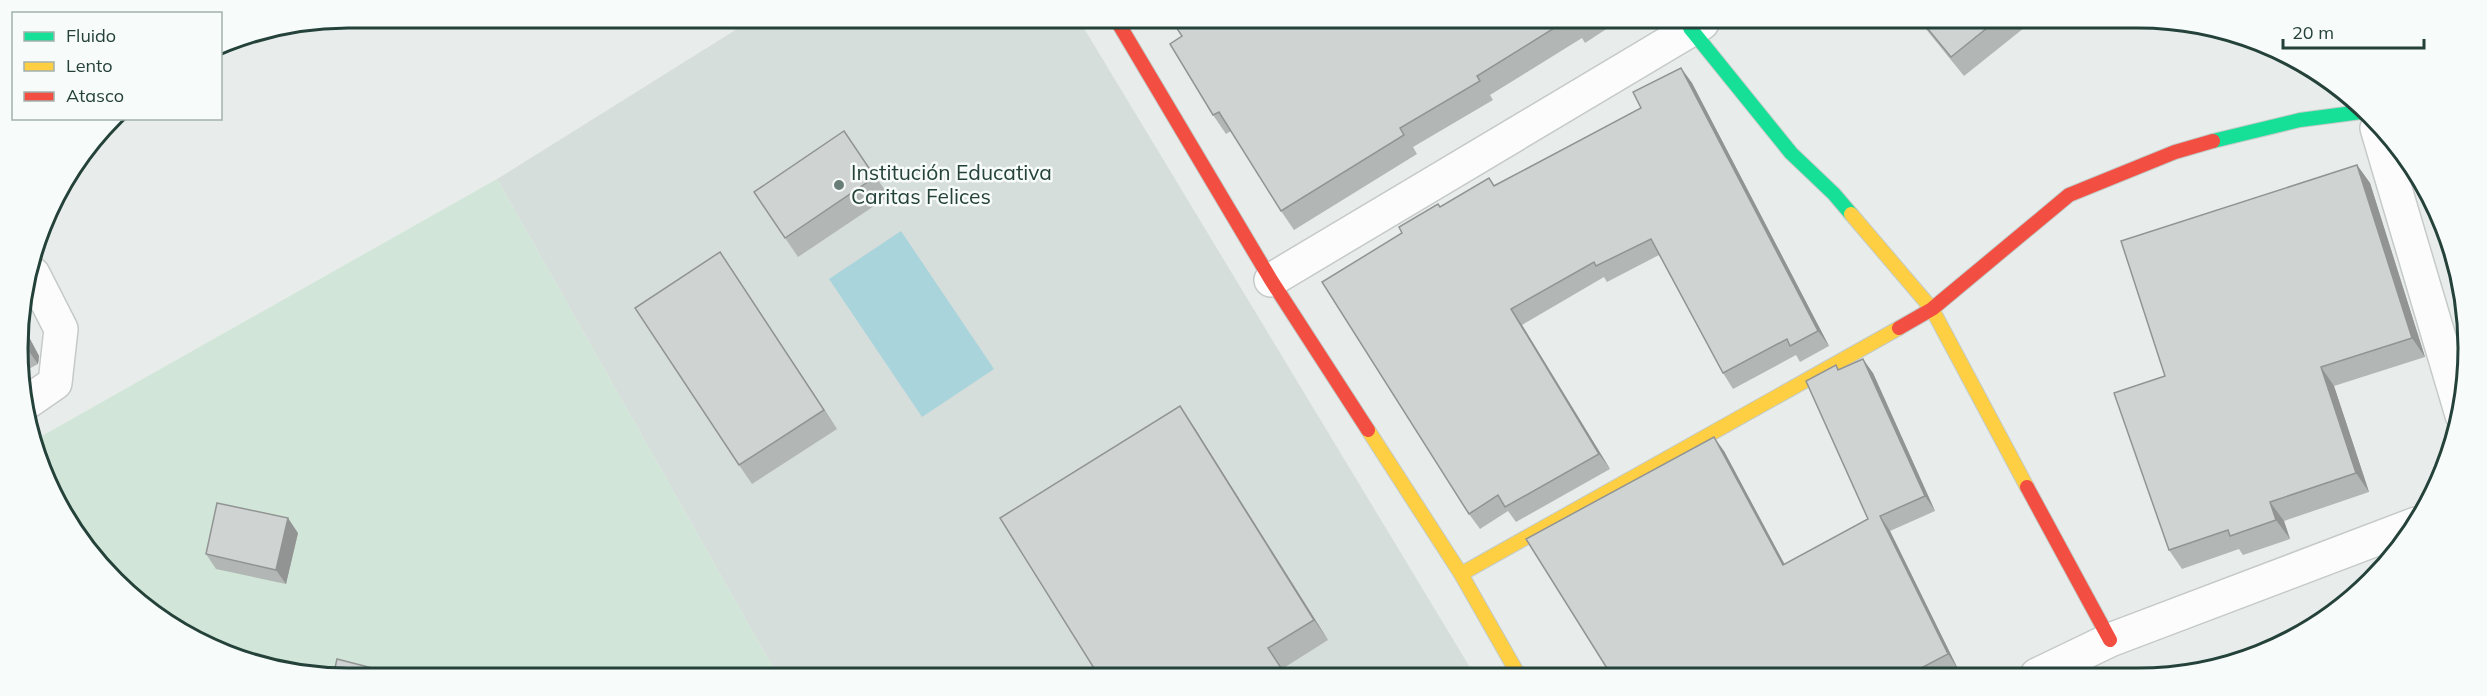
<svg xmlns="http://www.w3.org/2000/svg" width="2487" height="696" viewBox="0 0 2487 696" font-family="Mulish,sans-serif">
  <style>
    .built { fill: #d6dedb }
    .green { fill: #d1e6d8 }
    .water { fill: #a9d4db }
    .lines { fill: none; stroke-linecap: round; stroke-linejoin: round }
    .street-casing { stroke: #c5cac8; stroke-width: 36 }
    .fast-casing { stroke: #c3cbc8; stroke-width: 16 }
    .slow-casing { stroke: #c3cbc8; stroke-width: 16 }
    .jam-casing { stroke: #c3cbc8; stroke-width: 16 }
    .street { stroke: #fcfcfc; stroke-width: 33 }
    .fast { stroke: #16e098; stroke-width: 14 }
    .slow { stroke: #ffcf43; stroke-width: 14 }
    .jam { stroke: #f24e42; stroke-width: 14 }
    .wall { fill: #b2b6b5 }
    .shaded-wall { fill: #919493 }
    .building { fill: #cfd4d2; stroke: #919493; stroke-width: 1.5 }
    .poi-dot { fill: #697e78; stroke: #f7fbf9; stroke-width: 2 }
    .labels { text-anchor: middle; stroke-width: 5; stroke-linejoin: round; paint-order: stroke }
    .poi-label { font-size: 21px; fill: #24423a; stroke: #f7fbf9; text-anchor: start }
    .rim { fill: none; stroke: #24423a; stroke-width: 3 }
  </style>
  <rect width="100%" height="100%" fill="#e8edeb"/>
  <path class="built" d="M753,19L1079,20L1474,674L776,673L497,179Z"/>
  <path class="green" d="M497,179L776,673L284,672L165,623L86,549L33,441Z"/>
  <path class="water" d="M901,231L994,369L922,417L829,279Z"/>
  <g class="lines">
    <defs>
      <path id="street" d="M2377,128L2462,415
        M1271,280L1702,23
        M26,403L55,383L61,329L33,274
        M2037,675L2110,640L2416,524"/>
      <path id="fast" d="M1690,28L1791,153L1834,194L1851,214
        M2213,141L2300,120L2361,112"/>
      <path id="slow" d="M1851,214L1932,309L2027,487
        M1368,430L1461,574L1518,674
        M1461,574L1899,328"/>
      <path id="jam" d="M1117,21L1271,280L1368,430
        M1899,328L1932,309L2069,195L2175,152L2213,141
        M2027,487L2110,640"/>
    </defs>
    <use href="#street" class="street-casing"/>
    <use href="#fast" class="fast-casing"/>
    <use href="#slow" class="slow-casing"/>
    <use href="#jam" class="jam-casing"/>
    <use href="#street" class="street"/>
    <use href="#fast" class="fast"/>
    <use href="#slow" class="slow"/>
    <use href="#jam" class="jam"/>
  </g>
  <path class="wall" d="M1172,21L1617,22L1585,43L1582,38L1490,95L1493,100L1413,147L1417,154L1294,230L1281,211L1231,131L1226,134L1213,115L1182,36Z
    M1921,23L2029,24L1964,76Z
    M1681,68L1692,83L1829,346L1800,362L1796,355L1733,389L1723,373L1659,255L1607,282L1604,277L1522,325L1610,469L1516,522L1508,511L1480,529L1469,514L1402,233L1440,207L1489,178L1494,185L1641,108Z
    M844,131L889,196L798,257L754,192Z
    M2357,165L2370,183L2425,357L2334,386L2369,492L2284,521L2290,539L2243,555L2239,549L2182,569L2169,550Z
    M720,252L837,429L752,484L739,465Z
    M20,320L39,356L38,364L23,372L19,326Z
    M1836,365L1839,369L1873,373L1935,511L1890,531L1958,669L1946,675L1608,674L1610,673L1724,451L1785,565L1868,519Z
    M1194,427L1328,640L1282,669L1097,673Z
    M298,533L286,584L216,569L206,554Z"/>
  <path class="shaded-wall" d="M1681,68L1692,83L1829,346L1818,331Z
    M2357,165L2370,183L2425,357L2412,338Z
    M720,252L733,271L837,429L824,410Z
    M1511,309L1522,325L1610,469L1599,454Z
    M20,320L39,356L38,364L28,350L19,323Z
    M1863,359L1873,373L1935,511L1925,496Z
    M2321,367L2334,386L2369,492L2356,473Z
    M1180,406L1194,427L1328,640L1314,620Z
    M1714,437L1724,451L1793,580L1783,565Z
    M2270,502L2284,521L2290,539L2276,520Z
    M1880,516L1890,531L1958,669L1948,654Z
    M288,518L298,533L286,584L276,570Z"/>
  <path class="building" d="M1172,21L1564,22L1477,76L1480,81L1400,128L1404,135L1281,211L1219,112L1213,115L1170,44L1182,36Z
    M1923,23L1992,24L1951,57Z
    M1681,68L1818,331L1790,346L1787,339L1723,373L1651,239L1596,266L1594,262L1511,309L1599,454L1505,507L1498,495L1469,514L1322,282L1402,233L1399,227L1438,204L1440,207L1489,178L1494,186L1641,108L1633,92Z
    M844,131L875,177L785,238L754,192Z
    M2357,165L2412,338L2321,367L2356,473L2270,502L2276,520L2230,536L2228,530L2169,550L2114,393L2165,376L2121,241Z
    M720,252L824,410L739,465L635,308Z
    M19,323L29,342L28,350L21,354L19,326Z
    M1863,359L1925,496L1880,516L1948,654L1908,675L1608,674L1610,673L1526,539L1714,437L1783,565L1868,519L1806,381L1836,365L1838,370Z
    M1180,406L1314,620L1268,648L1285,674L1097,673L1000,518Z
    M217,503L288,518L276,570L206,554Z
    M337,659L388,672H334Z"/>
  <circle class="poi-dot" cx="839" cy="185" r="6"/>
  <g class="labels">
    <g class="poi-label">
      <text x="851" y="180">Institución Educativa<tspan x="851" dy="24">Caritas Felices</tspan></text>
    </g>
  </g>
  <path d="M0 0H2487V696H0ZM348 28H2138A320 320 0 0 1 2458 348V348A320 320 0 0 1 2138 668H348A320 320 0 0 1 28 348V348A320 320 0 0 1 348 28Z" fill="#f7fbf9" fill-rule="evenodd"/>
  <path class="rim" d="M348 28H2138A320 320 0 0 1 2458 348V348A320 320 0 0 1 2138 668H348A320 320 0 0 1 28 348V348A320 320 0 0 1 348 28Z"/>
  <rect x="12" y="12" width="210" height="108" fill="#f7fbf9" stroke="#a3b1ad" stroke-width="1.5"/>
  <rect x="24" y="32" width="30" height="9" fill="#16e098" stroke="#a3b1ad" stroke-width="1.5"/>
  <text x="66" y="42" font-size="18" fill="#24423a">Fluido</text>
  <rect x="24" y="62" width="30" height="9" fill="#ffcf43" stroke="#a3b1ad" stroke-width="1.5"/>
  <text x="66" y="72" font-size="18" fill="#24423a">Lento</text>
  <rect x="24" y="92" width="30" height="9" fill="#f24e42" stroke="#a3b1ad" stroke-width="1.5"/>
  <text x="66" y="102" font-size="18" fill="#24423a">Atasco</text>
  <path d="M2283 39v9h141v-9" fill="none" stroke="#24423a" stroke-width="3"/>
  <text x="2292" y="39" font-size="18" fill="#24423a" stroke="#f7fbf9" stroke-width="4.5" paint-order="stroke">20 m</text>
</svg>
